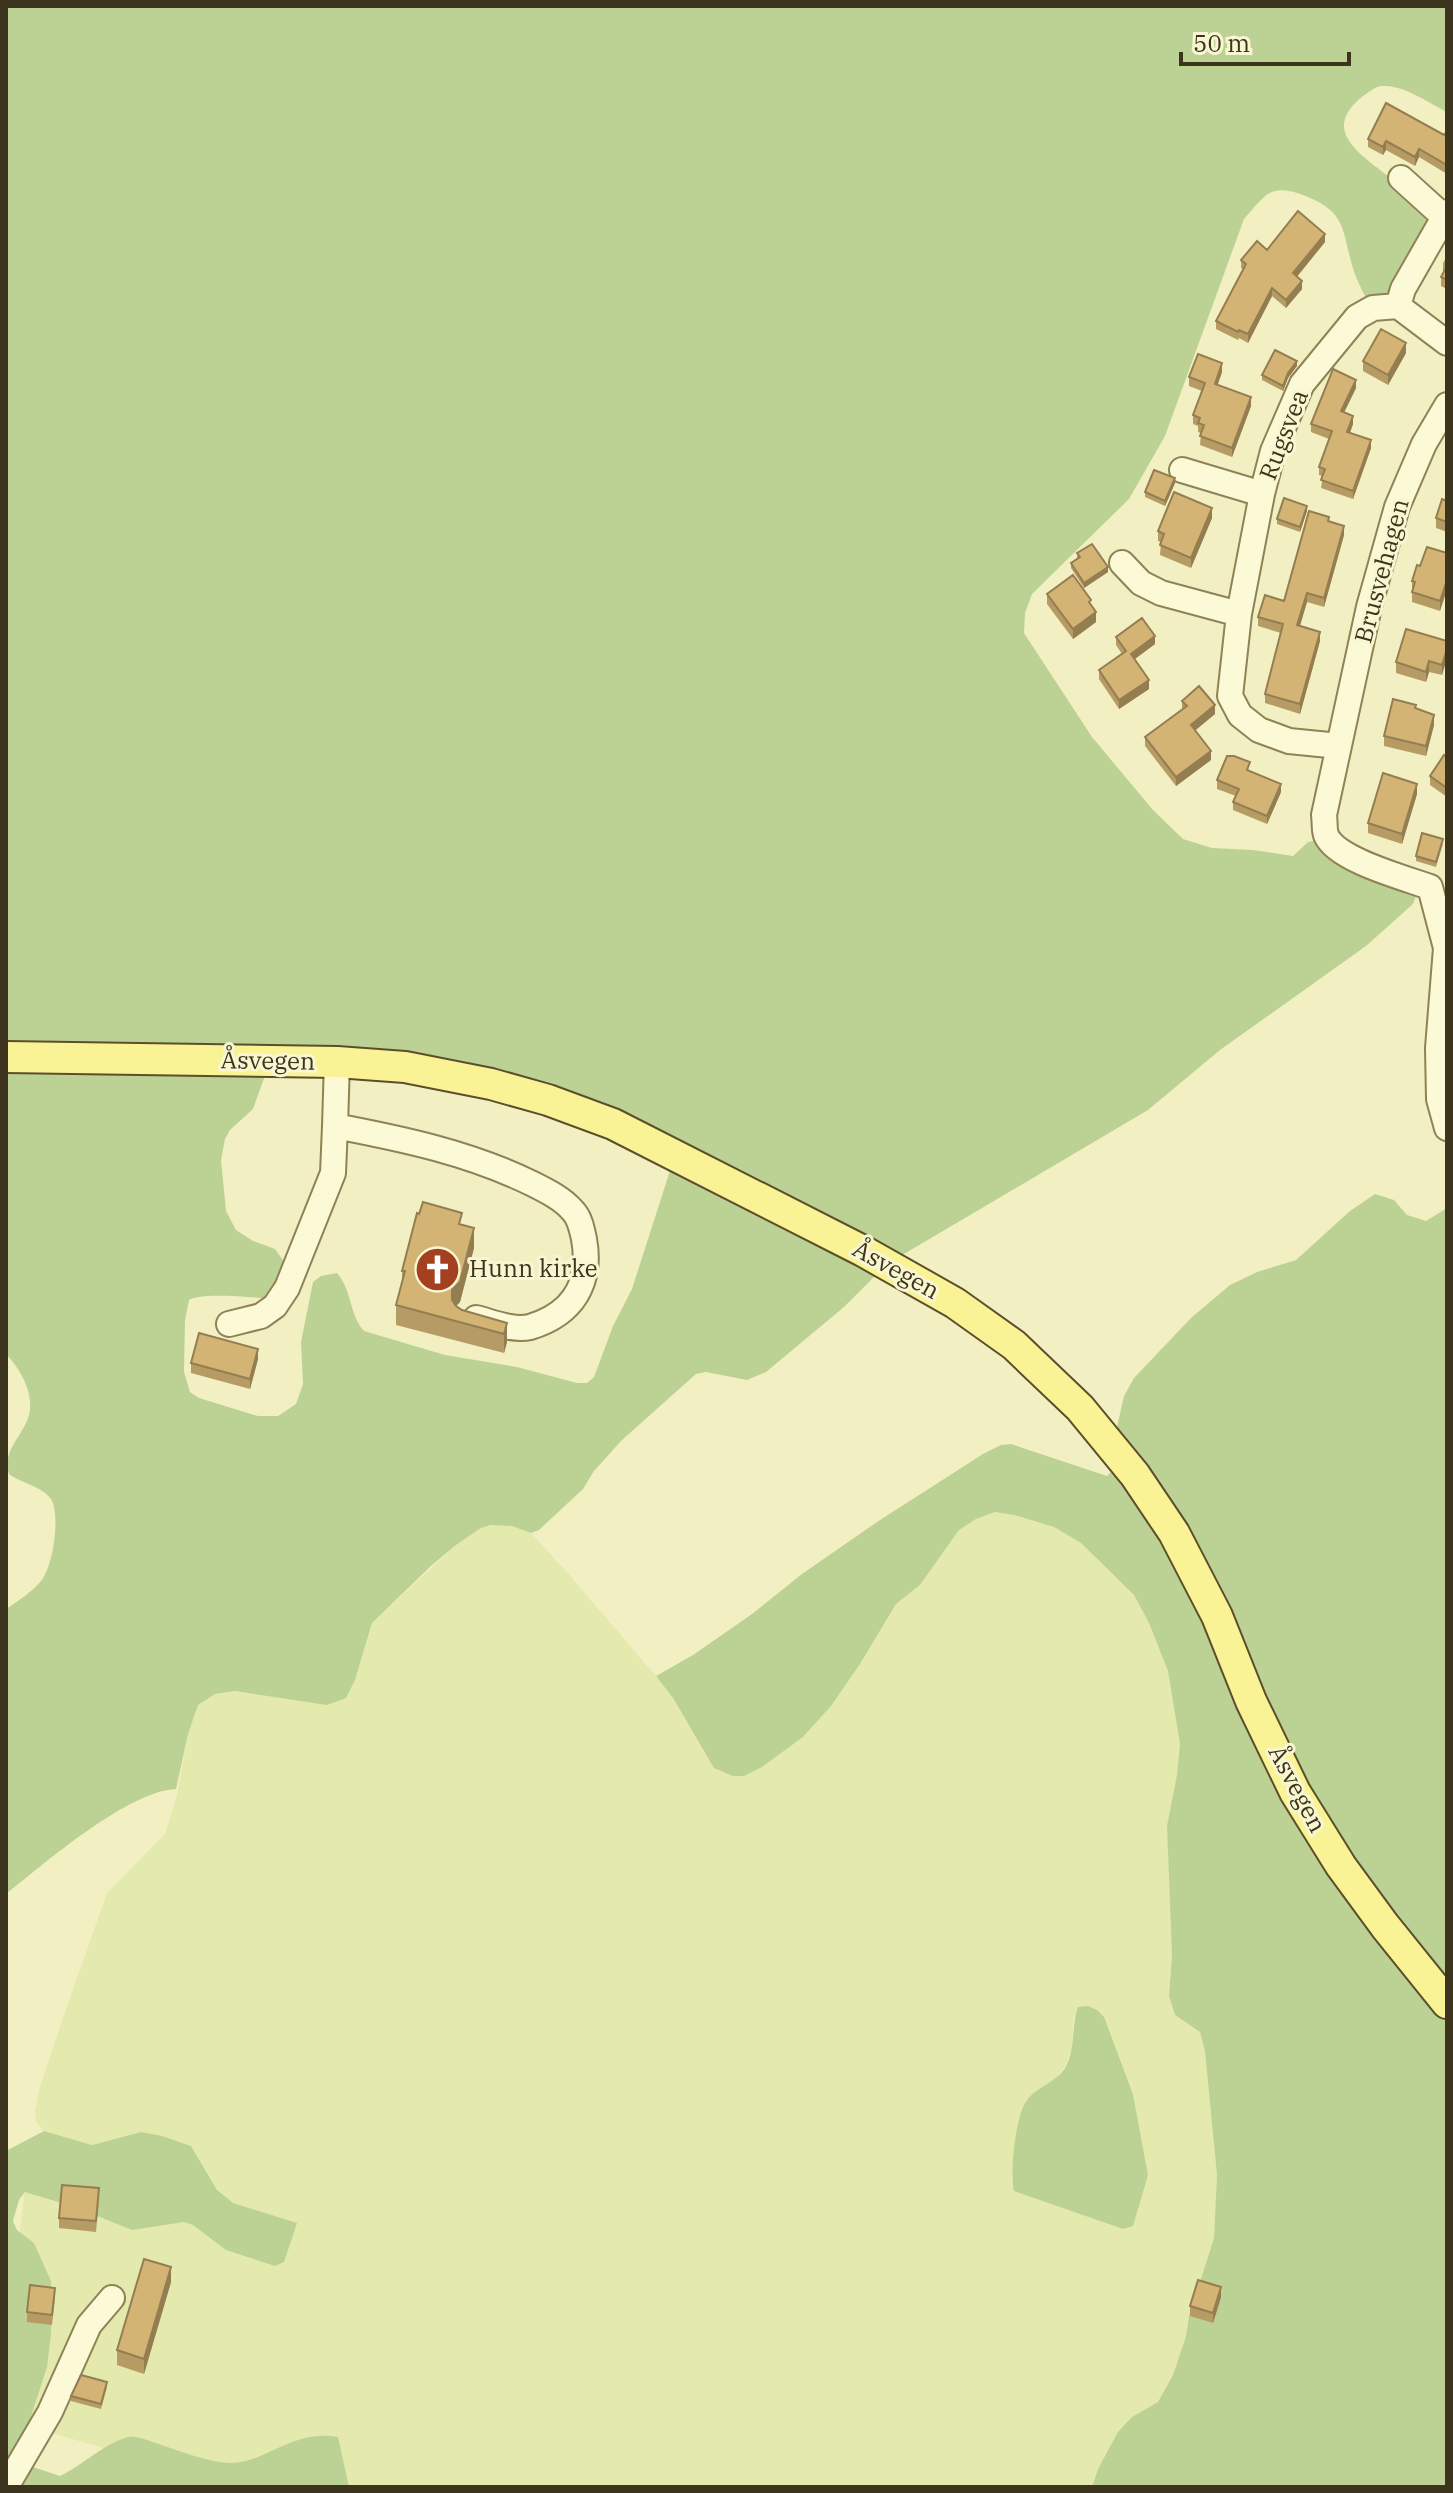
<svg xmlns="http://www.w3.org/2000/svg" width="1453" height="2493" viewBox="0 0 1453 2493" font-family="'IBM Plex Serif',serif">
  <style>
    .farmland { fill: #e4e9ae; fill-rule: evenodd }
    .green { fill: #bcd294; fill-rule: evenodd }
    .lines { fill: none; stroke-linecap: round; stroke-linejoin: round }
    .minor-casing { stroke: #8e8257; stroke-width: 28 }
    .major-casing { stroke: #5c4e2b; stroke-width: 34 }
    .minor { stroke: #fcfad6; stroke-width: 24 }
    .major { stroke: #f9f396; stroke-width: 30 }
    .wall { fill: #b69b64 }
    .shaded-wall { fill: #947e51 }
    .building { fill: #d4b474; stroke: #947e51; stroke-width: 2 }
    .labels { text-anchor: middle; stroke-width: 6; stroke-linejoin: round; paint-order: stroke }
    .street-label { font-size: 24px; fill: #3d341d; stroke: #f9f7d2 }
    .poi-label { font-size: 24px; fill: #3d341d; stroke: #f9f7d2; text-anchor: start }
  </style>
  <rect width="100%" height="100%" fill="#f2f0c2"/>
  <path class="farmland" d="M995,1512L1014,1515L1054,1527L1081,1543L1134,1595L1149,1623L1168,1671L1180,1744L1172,1955L1169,1995L1175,2015L1200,2032L1205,2052L1217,2175L1214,2238L1189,2316L1186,2336L1173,2375L1158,2402L1132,2417L1098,2469L1092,2487H349L348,2485L347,2487H240L6,2420V2350L30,2145L217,2190L191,2146L141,2132L92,2145L44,2131L36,2122L35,2111L39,2090L65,2012L107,1893L165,1834L177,1795L188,1734L198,1705L215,1694L235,1691L267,1695L355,1680L372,1623L456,1545L481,1528L491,1525L512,1526L531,1533L566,1571L656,1676L673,1698L688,1725L762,1767L803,1737L831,1706L860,1664L896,1604L920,1585L959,1530L976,1519ZM1074,2017L1104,2018L1133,2093L1148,2175L1123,2229L1015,2191L1011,2181L1017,2129L1026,2100L1052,2083L1065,2067L1072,2047Z"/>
  <path class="green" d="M6,6H1447V112C1429,103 1405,86 1385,86C1376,85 1369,92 1363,96C1315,134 1370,159 1396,183C1411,197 1423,216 1435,231L1399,309L1370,306C1365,296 1360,287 1356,277C1340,234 1352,212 1300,194C1269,183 1264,197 1244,219L1165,436L1129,499L1032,594L1025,613L1024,633L1092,737L1153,810L1183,839L1212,848L1253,850L1293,856L1308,842L1318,840L1407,867L1424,874L1413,904L1366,946L1220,1050L1148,1110L887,1264L844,1307L766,1372L747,1380L706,1372L696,1374L622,1440L594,1471L583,1489L539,1530L531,1533L512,1526L491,1525L481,1528L456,1545L432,1565L372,1623L355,1680L346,1698L327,1705L235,1691L215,1694L198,1705L188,1734L176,1789C128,1791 45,1863 6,1894V1609C18,1601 32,1592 41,1581C53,1567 60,1518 52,1501C46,1488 21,1483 9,1474C2,1454 18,1440 26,1423C38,1399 22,1371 6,1354ZM267,1070L508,1081L676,1152L632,1289L613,1326L594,1377L587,1383H577L517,1367L445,1355L364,1331C349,1314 352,1290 337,1273L321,1276L313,1282L301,1342L303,1384L296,1404L278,1416H258L199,1398L190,1392L184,1372L185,1320L189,1300C202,1292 250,1298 269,1298L287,1266L275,1249L253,1241L236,1230L226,1211L221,1160L225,1139L230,1130L253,1109Z
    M1375,1194L1394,1200L1407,1215L1426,1221L1447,1208V2487H1092L1098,2469L1118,2432L1132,2417L1158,2402L1173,2375L1186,2336L1189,2316L1214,2238L1217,2175L1205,2052L1200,2032L1175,2015L1169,1996L1172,1955L1167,1826L1177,1775L1180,1744L1168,1671L1149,1623L1134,1595L1081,1543L1054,1527L1014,1515L995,1512L976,1519L959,1530L920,1585L896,1604L860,1664L831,1706L803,1737L762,1767L744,1776H733L714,1768L673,1698L656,1676L693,1655L752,1614L802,1574L877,1522L983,1454L1001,1445L1011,1444L1107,1476L1114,1469L1118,1448L1117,1427L1124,1396L1134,1378L1191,1318L1230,1285L1257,1272L1296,1260L1350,1211Z
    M1088,2006L1097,2010L1104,2017L1133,2094L1148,2175L1133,2226L1123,2229L1014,2191C1009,2175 1016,2113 1027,2100C1037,2087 1055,2083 1065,2068C1076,2049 1071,2026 1078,2007Z
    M44,2131L92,2145L141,2132L162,2136L191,2146L217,2190L233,2203L297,2223L284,2262L275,2266L226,2250L193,2225L184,2222L132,2230L75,2207L25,2192L19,2200L13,2221L17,2230L34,2243L51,2281V2334L47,2367L21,2447L30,2466L60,2476C82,2466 107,2441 129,2437C137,2436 146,2440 153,2442C174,2449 210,2463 231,2463C268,2462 292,2429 338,2437L349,2487H6V2151Z"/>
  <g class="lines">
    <defs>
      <path id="minor" d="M1401,178L1444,217
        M1398,306L1403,289L1447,212
        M1447,405L1424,444L1397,507L1369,607L1324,815C1325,821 1324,829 1326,835C1336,860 1405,878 1430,887L1446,948L1438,1048L1439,1099L1447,1128
        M1182,470L1262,494
        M1122,563L1141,583L1161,593L1239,614
        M1339,746L1289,741L1259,730L1240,715L1230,696L1239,614L1262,494L1273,451L1302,384L1357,317L1373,308L1398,306L1447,343
        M337,1062L335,1126C403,1139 470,1153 533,1184C547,1191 563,1199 573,1211C580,1218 582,1230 584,1239C592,1283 573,1314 530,1327C513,1331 492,1322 476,1318
        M229,1324L261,1316L275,1306L287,1288L333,1173L335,1126
        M6,2487L50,2412L89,2325L112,2298"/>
      <path id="major" d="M6,1057L337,1062L405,1067L491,1084L548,1100L613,1124L863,1251L955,1303L1014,1345L1080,1408L1135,1475L1174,1533L1217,1616L1251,1701L1295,1792L1341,1866L1385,1926L1447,2003"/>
    </defs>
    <use href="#minor" class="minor-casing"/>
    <use href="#major" class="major-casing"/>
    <use href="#minor" class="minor"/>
    <use href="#major" class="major"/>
  </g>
  <path class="wall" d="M1447,132V174L1419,157L1415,166L1386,150L1383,155L1368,147V139L1444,135Z
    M1325,242L1297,277L1302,289L1286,308L1272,296L1248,343L1239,338L1238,340L1216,329V321L1243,269L1241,268V260L1267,250Z
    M1447,256V289L1441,286V277L1443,272V263Z
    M1406,353L1388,385L1363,371V361Z
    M1297,366L1288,378L1283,391L1262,380V375Z
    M1222,372L1217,385L1251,406L1232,457L1200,445L1201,433L1198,432V426L1193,424V415L1202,391L1189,386V377Z
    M1356,388L1344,412L1353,424L1350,433L1371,448L1353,499L1321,488L1323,476L1319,475V467L1329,439L1311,432V424Z
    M1175,483L1165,506L1145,497V492Z
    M1447,501V532L1436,528V518Z
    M1307,511L1300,532L1277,524V519Z
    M1212,518L1191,568L1160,555L1161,542L1158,541V531Z
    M1329,521L1344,535L1324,607L1307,602L1300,626L1320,641L1300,714L1265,703V694L1281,633L1258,626V617L1284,601Z
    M1077,553L1108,572L1084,588L1071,568V563L1077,558Z
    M1447,553L1440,611L1412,602V581L1420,566Z
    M1047,594L1091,605L1096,622L1073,639L1047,604Z
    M1116,637L1155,644L1134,659L1149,689L1119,709L1099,679V670L1122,654L1116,645Z
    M1447,641L1442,675L1429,672L1426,682L1396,673V662Z
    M1182,701L1215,714L1195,730L1211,760L1176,786L1145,746V737L1182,709Z
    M1434,725L1426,756L1384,746V736Z
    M1447,757V797L1430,785V776Z
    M1250,771L1281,792L1267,824L1233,810V802L1236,796L1217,789V780Z
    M1417,794L1402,844L1368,833V823Z
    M1443,844L1436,867L1416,861V856Z
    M462,1225L474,1248L460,1302L456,1306L462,1310L507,1323V1342L504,1353L396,1325V1305L402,1284V1271Z
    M258,1359L250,1389L191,1373V1363Z
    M99,2199L96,2232L59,2228V2218Z
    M171,2282L144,2374L117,2365V2350Z
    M1221,2297L1213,2323L1190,2316V2306Z
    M55,2298L52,2325L27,2322V2312Z
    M107,2387L101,2409L71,2401V2396Z"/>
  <path class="shaded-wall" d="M1386,141V150L1383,155V147Z
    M1419,149V157L1415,166V157Z
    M1325,234V242L1293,281V273Z
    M1302,281V289L1286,308V300Z
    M1272,288V296L1248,343V334Z
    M1406,343V353L1388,385V375Z
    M1297,361V366L1288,378L1283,391V386L1288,373Z
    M1222,363V372L1215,393V384Z
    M1356,380V388L1341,419V411Z
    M1251,397V406L1232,457V448Z
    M1353,416V424L1347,440V432Z
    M1371,440V448L1353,499V491Z
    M1175,478V483L1165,506V501Z
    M1307,506V511L1300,532V527Z
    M1212,508V518L1191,568V558Z
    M1344,526V535L1324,607V598Z
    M1108,567V572L1084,588V583Z
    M1447,580V590L1440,611V601Z
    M1307,593V602L1297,635V625Z
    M1096,612V622L1073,639V629Z
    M1320,632V641L1300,714V704Z
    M1155,636V644L1131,662V654Z
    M1447,649V659L1442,675V665Z
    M1429,661V672L1426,682V672Z
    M1149,680V689L1119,709V700Z
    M1215,705V714L1191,734V725Z
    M1434,715V725L1426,756V746Z
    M1211,751V760L1176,786V777Z
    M1281,784V792L1267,824V816Z
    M1417,784V794L1402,844V834Z
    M474,1228V1248L460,1302L452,1310V1290Z
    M507,1323V1342L504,1353V1334Z
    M258,1349V1359L250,1389V1379Z
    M171,2267V2282L144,2374V2359Z
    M1221,2287V2297L1213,2323V2313Z"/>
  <path class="building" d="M1386,103L1444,135L1447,132V165L1419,149L1415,157L1386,141L1383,147L1368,139Z
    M1298,211L1325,234L1293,273L1302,281L1286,300L1272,288L1248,334L1239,330L1238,332L1216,321L1246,264L1241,260L1257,241L1267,250Z
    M1447,266V280L1441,277Z
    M1381,329L1406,343L1388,375L1363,361Z
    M1275,350L1297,361L1288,373L1283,386L1262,375Z
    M1198,354L1222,363L1215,384L1251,397L1232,448L1200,436L1204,425L1198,423L1200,418L1193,415L1205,383L1189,377Z
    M1333,369L1356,380L1341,411L1353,416L1347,432L1371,440L1353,491L1321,480L1325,469L1319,467L1332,431L1311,424Z
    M1154,470L1175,478L1165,501L1145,492Z
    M1174,492L1212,508L1191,558L1160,545L1164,534L1158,531Z
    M1284,498L1307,506L1300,527L1277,519Z
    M1442,499L1447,501V522L1436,518Z
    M1309,511L1329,517L1328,521L1344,526L1324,598L1307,593L1297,625L1320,632L1300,704L1265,694L1283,624L1258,617L1265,595L1284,601Z
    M1092,544L1108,567L1084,583L1071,563L1080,557L1077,553Z
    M1427,547L1447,553V580L1440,601L1412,592L1415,582L1412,581L1417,565L1420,566Z
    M1073,575L1091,600L1089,602L1096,612L1073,629L1047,594Z
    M1142,618L1155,636L1131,654L1149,680L1119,700L1099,670L1126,651L1116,637Z
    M1406,629L1447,641V649L1442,665L1429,661L1426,672L1396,662Z
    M1199,686L1215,705L1191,725L1211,751L1176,777L1145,737L1187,706L1182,701Z
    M1393,699L1416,705L1415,708L1434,715L1426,746L1384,736Z
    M1444,755L1447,757V788L1430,776Z
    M1227,756H1234L1250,762L1247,770L1281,784L1267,816L1233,802L1239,789L1217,780Z
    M1383,773L1417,784L1402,834L1368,823Z
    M1422,833L1443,839L1436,862L1416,856Z
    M423,1202L462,1213L459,1224L474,1228L460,1282L452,1290V1300L456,1306L462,1310L507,1323L504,1334L396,1305L405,1271H402L417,1213L419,1214Z
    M199,1333L258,1349L250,1379L191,1363Z
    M62,2185L99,2188L96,2221L59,2218Z
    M144,2259L171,2267L144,2359L117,2350Z
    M1198,2280L1221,2287L1213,2313L1190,2306Z
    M30,2285L55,2288L52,2315L27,2312Z
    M81,2375L107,2382L101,2404L71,2396Z"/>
  <defs>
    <symbol id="church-disc" viewBox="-11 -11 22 22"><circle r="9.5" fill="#a44020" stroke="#f9f7d2"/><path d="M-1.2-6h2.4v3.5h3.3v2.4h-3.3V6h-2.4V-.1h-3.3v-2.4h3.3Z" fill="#fff"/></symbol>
  </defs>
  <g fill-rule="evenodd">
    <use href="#church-disc" x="412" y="1244" width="51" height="51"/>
  </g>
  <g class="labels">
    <g class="street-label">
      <text transform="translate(1284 435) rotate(-69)" y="8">Rugsvea</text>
      <text transform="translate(1382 571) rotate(-75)" y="8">Brusvehagen</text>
      <text transform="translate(268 1061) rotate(1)" y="8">Åsvegen</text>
      <text transform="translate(896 1270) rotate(29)" y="8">Åsvegen</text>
      <text transform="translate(1297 1789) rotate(62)" y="8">Åsvegen</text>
    </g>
    <g class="poi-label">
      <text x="469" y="1277">Hunn kirke</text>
    </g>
  </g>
  <rect width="1453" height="2493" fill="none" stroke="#3d341d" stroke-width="16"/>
  <path d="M1181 52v12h168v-12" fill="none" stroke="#3d341d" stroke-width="4"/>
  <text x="1193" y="52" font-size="24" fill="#3d341d" stroke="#f9f7d2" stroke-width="6" paint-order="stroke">50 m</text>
</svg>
